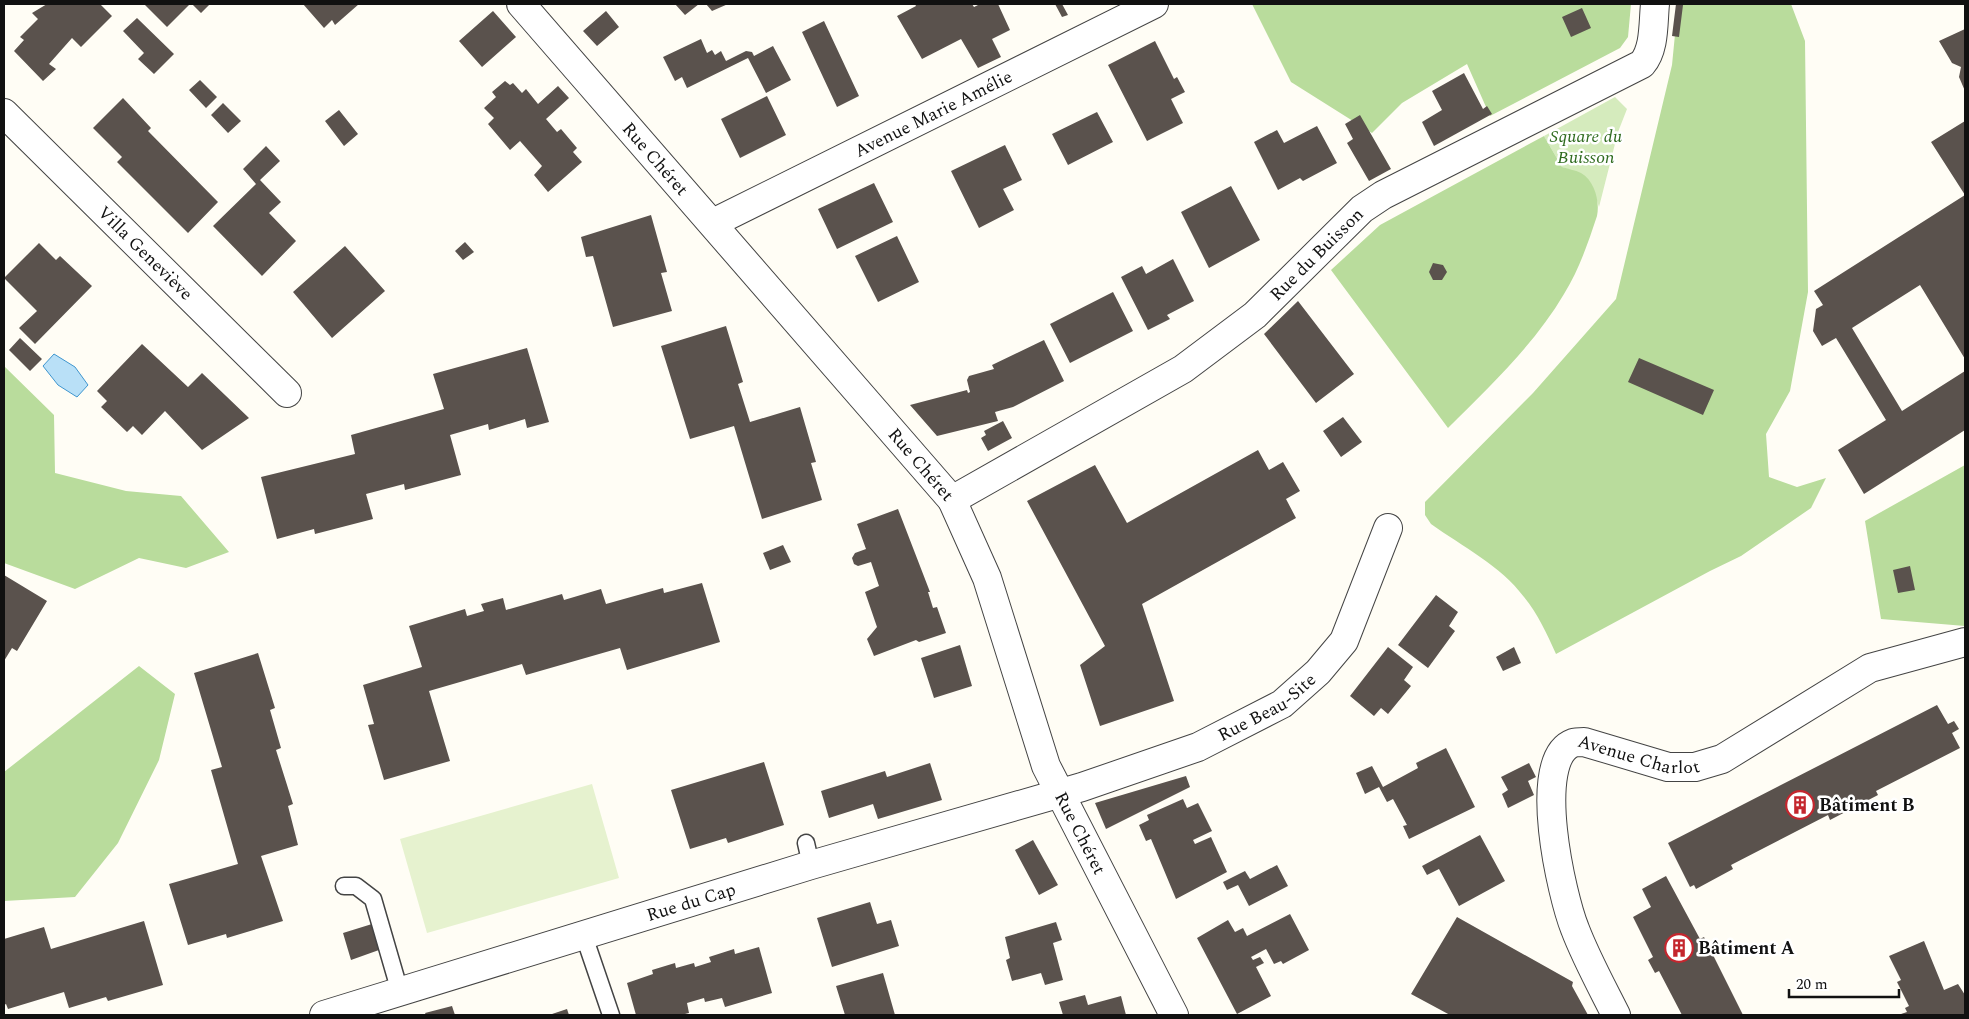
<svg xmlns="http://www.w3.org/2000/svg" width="1969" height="1019" viewBox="0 0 1969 1019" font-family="Spectral,serif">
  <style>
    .green { fill: #d5ebbd }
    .forest { fill: #b9dc9c }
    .pitch { fill: #e6f2cf }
    .water { fill: #b9e0f7; stroke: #3f96cf }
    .building { fill: #5a524d }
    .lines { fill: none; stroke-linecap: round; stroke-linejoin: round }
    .lane-casing { stroke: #444; stroke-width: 19 }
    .street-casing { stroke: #444; stroke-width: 30 }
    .lane { stroke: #fff; stroke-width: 16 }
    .street { stroke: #fff; stroke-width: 28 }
    .labels { text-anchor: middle; stroke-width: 5; stroke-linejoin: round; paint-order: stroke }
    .street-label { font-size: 18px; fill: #111; stroke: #fff }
    .park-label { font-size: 18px; font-style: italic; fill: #2f6b1f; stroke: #fff }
    .poi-label { font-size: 18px; font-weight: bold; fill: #111; stroke: #fff; text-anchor: start }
  </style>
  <rect width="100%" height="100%" fill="#fffdf5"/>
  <path class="green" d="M1615,97L1627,109L1618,132L1599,207C1591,180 1589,176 1562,167L1544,136Z"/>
  <path class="forest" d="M1252,4H1631L1628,37L1620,48L1490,116L1467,64L1402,103L1372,133L1291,82Z
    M1678,4H1791L1805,41L1808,292L1790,391L1766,434L1769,477L1797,487L1826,478L1811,508L1741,556L1710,571L1556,654C1547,634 1538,614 1524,597C1500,565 1463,547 1431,524L1425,515V502L1533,393L1616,299L1672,65Z
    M1544,136L1562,167C1568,169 1575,170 1581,173C1595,181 1600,202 1597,216C1588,243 1579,270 1564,294C1534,345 1489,387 1448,428L1331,270L1380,225Z
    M4,366L54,415L55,473L126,491L181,496L229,552L186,568L139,558L75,589L4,563Z
    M1965,465V626L1881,619L1865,521Z
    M139,666L175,694L159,760L118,843L75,897L4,901V772Z"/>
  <path class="pitch" d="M592,784L619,878L427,933L400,839Z"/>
  <path class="water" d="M54,354L75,367L88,385L77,397L58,385L43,366Z"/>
  <path class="building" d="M47,4H100L112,16L81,47L72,38L49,64L56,69L43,81L14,51L24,40L20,37L38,19L32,13Z
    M144,4H190L167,27Z
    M192,4H210L201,13Z
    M303,4H359L335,25L332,20L324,28Z
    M675,4H699L685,15Z
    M706,4H728L712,11Z
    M915,4H972L974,7L980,4H998L1010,30L992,39L1001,57L978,68L961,39L922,59L897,16L916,6Z
    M1055,4H1062L1068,15L1062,17Z
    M1676,4H1687L1683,5L1679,37L1672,36Z
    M1582,8L1591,28L1571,37L1562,17Z
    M493,11L516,37L482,67L459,41Z
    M606,11L619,27L597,46L583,31Z
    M137,18L174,54L154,74L138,59L144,53L123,31Z
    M824,21L859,96L837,107L802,32Z
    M1965,29V91L1959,77L1961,67L1952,63L1939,41Z
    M701,39L707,53L712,50L715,55L721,51L726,61L746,51L752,52L754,56L773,46L791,80L766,93L748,58L687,88L682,77L675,81L663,57Z
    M1155,41L1174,79L1177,77L1185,92L1171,99L1183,123L1147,141L1108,65Z
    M1464,73L1483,109L1487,106L1492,114L1434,146L1422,122L1442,110L1432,91Z
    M200,80L217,97L206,108L189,90Z
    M505,81L510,85L513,83L522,93L526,89L538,104L558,86L569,98L546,119L557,132L561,129L577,148L573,152L582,162L548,192L534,175L542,166L520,141L510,150L488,124L494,118L484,108L496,97L492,92Z
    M767,96L786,135L740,158L721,119Z
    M123,98L151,128L148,131L218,202L188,233L117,162L122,157L93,128Z
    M223,103L241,121L228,133L211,115Z
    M339,110L358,134L344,146L325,121Z
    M1097,112L1113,142L1068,165L1052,134Z
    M1360,115L1391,169L1369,181L1347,143L1353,139L1345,124Z
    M1965,121V359L1920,285L1852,328L1902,411L1965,371V430L1864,494L1838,450L1886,420L1836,338L1822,346L1813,331L1816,309L1823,305L1814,291L1965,195L1931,142Z
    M1317,126L1337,163L1303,181L1300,178L1278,190L1254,142L1277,130L1284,143Z
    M1005,145L1022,180L1003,189L1014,210L979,228L951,171Z
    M266,146L280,161L260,180L281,202L269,213L296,241L262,276L213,226L256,184L243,169Z
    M874,183L893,222L837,249L818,209Z
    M1231,186L1260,240L1209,268L1181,212Z
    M651,215L667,272L661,273L672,311L613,327L593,256L586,257L581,237Z
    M897,236L919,282L878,302L855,256Z
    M465,242L474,252L463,260L455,251Z
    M39,243L56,260L60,256L92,286L35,344L19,328L37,311L4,278Z
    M345,246L385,291L332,338L293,292Z
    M1173,259L1194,301L1167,315L1170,319L1148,330L1121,277L1142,266L1146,274Z
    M1433,263L1443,265L1447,272L1442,280H1433L1429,272Z
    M1113,292L1133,331L1070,363L1050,324Z
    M1298,301L1354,374L1316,403L1264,334Z
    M726,326L743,382L738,384L750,422L800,407L816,462L811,463L822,500L762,519L734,426L690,439L661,346Z
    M20,338L42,359L30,371L9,350Z
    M1044,340L1064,381L1013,407L995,412L998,421L937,436L910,405L967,390L968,393L970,392L967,380L969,376L994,369L992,365Z
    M142,344L188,387L202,373L249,418L202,450L165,411L142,435L133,426L127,432L101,407L107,401L97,391Z
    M527,348L549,422L527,428L525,419L489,430L488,424L450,435L461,475L405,490L404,484L366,494L373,519L315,534L314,529L277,539L261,477L355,454L351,435L444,409L433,374Z
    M1639,358L1714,390L1703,415L1628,382Z
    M1343,417L1362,442L1341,457L1323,431Z
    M1003,421L1012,438L988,451L981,438L986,435L984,431Z
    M1258,450L1269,470L1283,462L1300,491L1286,499L1296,518L1142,604L1174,701L1100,726L1080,665L1105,646L1027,501L1095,465L1127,523Z
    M898,509L930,592H928L933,608L937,607L946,633L919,642L916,640L874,656L867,639L877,627L865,592L879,586L871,562L858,566L854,564L852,558L855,553L866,549L857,524Z
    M783,545L791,562L770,570L763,553Z
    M1910,566L1915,590L1898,593L1893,570Z
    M4,575L47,601L17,651L12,648L4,661Z
    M702,583L720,642L627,670L620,648L526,675L522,664L429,691L450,761L384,780L368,725L374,724L363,685L422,667L409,626L465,609L467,616L484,611L481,604L503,598L506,610L562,594L564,600L601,589L606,604L663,588L664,593Z
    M1436,595L1458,612L1449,626L1455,631L1428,668L1398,645Z
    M960,645L972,686L934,698L921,658Z
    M1388,647L1413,667L1404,680L1411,686L1388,714L1381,708L1374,716L1350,696Z
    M1514,647L1521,663L1503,671L1496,657Z
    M258,653L275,708L270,710L281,748L276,750L293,804L288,806L298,845L261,856L283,921L227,938L226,934L188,945L169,884L238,864L211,770L222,767L194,673Z
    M1937,705L1948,724L1954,721L1959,729L1952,733L1960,748L1876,791L1878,795L1830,820L1828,815L1731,865L1733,869L1696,889L1694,885L1690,887L1668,843Z
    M1446,748L1475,807L1409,839L1403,826L1407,825L1393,799L1387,802L1379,787L1365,794L1356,773L1372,766L1383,787L1418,768L1416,763Z
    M764,762L784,825L728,843L726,838L690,849L671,790Z
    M930,763L942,800L878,819L873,804L829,818L821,791L885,771L887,777Z
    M1529,763L1536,777L1528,781L1534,795L1508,808L1502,794L1508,790L1501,777Z
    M1186,776L1190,787L1106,829L1095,803Z
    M1183,799L1187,808L1198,803L1212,831L1193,840L1195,844L1211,837L1227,872L1176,899L1151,839L1146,841L1139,825L1149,820L1147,815Z
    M1480,835L1505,881L1459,906L1439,869L1427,875L1422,866Z
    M1033,840L1058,885L1039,895L1015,850Z
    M1277,865L1288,886L1249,906L1238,885L1227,890L1223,882L1245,871L1250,879Z
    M1666,876L1700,939L1704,937L1743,1015H1682L1659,971L1655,973L1648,960L1653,957L1633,917L1651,907L1642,889Z
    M870,902L877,924L891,920L899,946L832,967L817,918Z
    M1290,914L1309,950L1283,964L1281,961L1274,964L1266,949L1251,957L1253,960L1260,957L1264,963L1256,967L1271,996L1237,1014L1197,938L1228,920L1235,932L1243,928L1247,936Z
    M1457,917L1573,982L1572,986L1588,1015H1450L1411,994Z
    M144,921L163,985L108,1001L106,997L69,1008L64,992L8,1009L6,1004L4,1005V939L44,927L51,949Z
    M1056,922L1062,940L1053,943L1063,980L1045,985L1041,973L1012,981L1006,960L1010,958L1005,937Z
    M372,924L379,950L351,960L343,933Z
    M1924,941L1944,990L1958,984L1965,995V1015H1898L1907,1012L1905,1008L1909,1006L1897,982L1901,980L1889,956Z
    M759,947L772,993L725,1007L722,998L705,1002L704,998L687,1003L689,1013L681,1015H636L627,983L653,974L652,970L675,963L676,968L694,963L695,967L711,962L709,957L734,949L735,954Z
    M883,973L895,1015H845L836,986Z
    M1085,995L1088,1005L1121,996L1126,1015H1063L1059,1002Z
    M452,1006L455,1015H426L425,1013Z
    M567,1009L569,1015H549Z"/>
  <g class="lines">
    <defs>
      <path id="lane" d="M806,843L811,865
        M344,886H356L373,899L400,992
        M584,936L611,1015"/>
      <g id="street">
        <path id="s1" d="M521,4L952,500L987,578L1046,766L1174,1015"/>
        <path id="s2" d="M4,113L287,393"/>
        <path id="s3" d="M713,223L1154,4"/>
        <path id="s4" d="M952,500L1183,369L1255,315L1362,209L1383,195L1642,64C1655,49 1653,23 1655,4"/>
        <path id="s5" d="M324,1015L811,865L1082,787L1198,747L1282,704L1318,672L1344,641L1388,528"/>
        <path id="s6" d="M1616,1015C1602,987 1586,958 1575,929C1562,897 1530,759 1573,743C1576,742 1581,742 1584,742L1668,767H1695L1722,759L1870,668L1965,642"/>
      </g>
    </defs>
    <use href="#lane" class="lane-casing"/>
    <use href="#street" class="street-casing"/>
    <use href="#lane" class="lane"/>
    <use href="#street" class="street"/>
  </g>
  <defs>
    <symbol id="building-ring" viewBox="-11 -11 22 22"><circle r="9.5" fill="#fff" stroke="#c4262e" stroke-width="1.5"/><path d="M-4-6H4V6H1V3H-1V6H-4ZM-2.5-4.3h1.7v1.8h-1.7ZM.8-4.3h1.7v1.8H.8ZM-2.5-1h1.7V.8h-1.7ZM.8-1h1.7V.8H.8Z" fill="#c4262e"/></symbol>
  </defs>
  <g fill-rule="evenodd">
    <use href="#building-ring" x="1784" y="789" width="32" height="32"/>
    <use href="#building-ring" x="1663" y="932" width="32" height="32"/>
  </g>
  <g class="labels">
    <g class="street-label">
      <text dy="6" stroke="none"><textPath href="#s3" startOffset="246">Avenue Marie Amélie</textPath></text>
      <text dy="6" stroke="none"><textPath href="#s1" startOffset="205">Rue Chéret</textPath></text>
      <text dy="6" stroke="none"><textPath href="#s2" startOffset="199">Villa Geneviève</textPath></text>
      <text dy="6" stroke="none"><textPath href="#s4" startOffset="442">Rue du Buisson</textPath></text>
      <text dy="6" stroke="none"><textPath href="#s1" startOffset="610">Rue Chéret</textPath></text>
      <text dy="6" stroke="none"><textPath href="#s5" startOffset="994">Rue Beau-Site</textPath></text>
      <text dy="6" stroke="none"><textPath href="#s6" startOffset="359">Avenue Charlot</textPath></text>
      <text dy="6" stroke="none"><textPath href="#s1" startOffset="1015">Rue Chéret</textPath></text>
      <text dy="6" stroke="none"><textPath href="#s5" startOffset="384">Rue du Cap</textPath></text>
    </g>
    <g class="park-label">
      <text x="1586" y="142">Square du<tspan x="1586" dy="21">Buisson</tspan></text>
    </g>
    <g class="poi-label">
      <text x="1819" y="811">Bâtiment B</text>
      <text x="1698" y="954">Bâtiment A</text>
    </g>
  </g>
  <rect width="1969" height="1019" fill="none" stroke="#111111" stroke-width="10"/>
  <path d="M1789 989v8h110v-8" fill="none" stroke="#111111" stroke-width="2.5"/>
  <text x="1796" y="989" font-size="15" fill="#111111" stroke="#ffffff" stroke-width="4" paint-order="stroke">20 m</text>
</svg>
